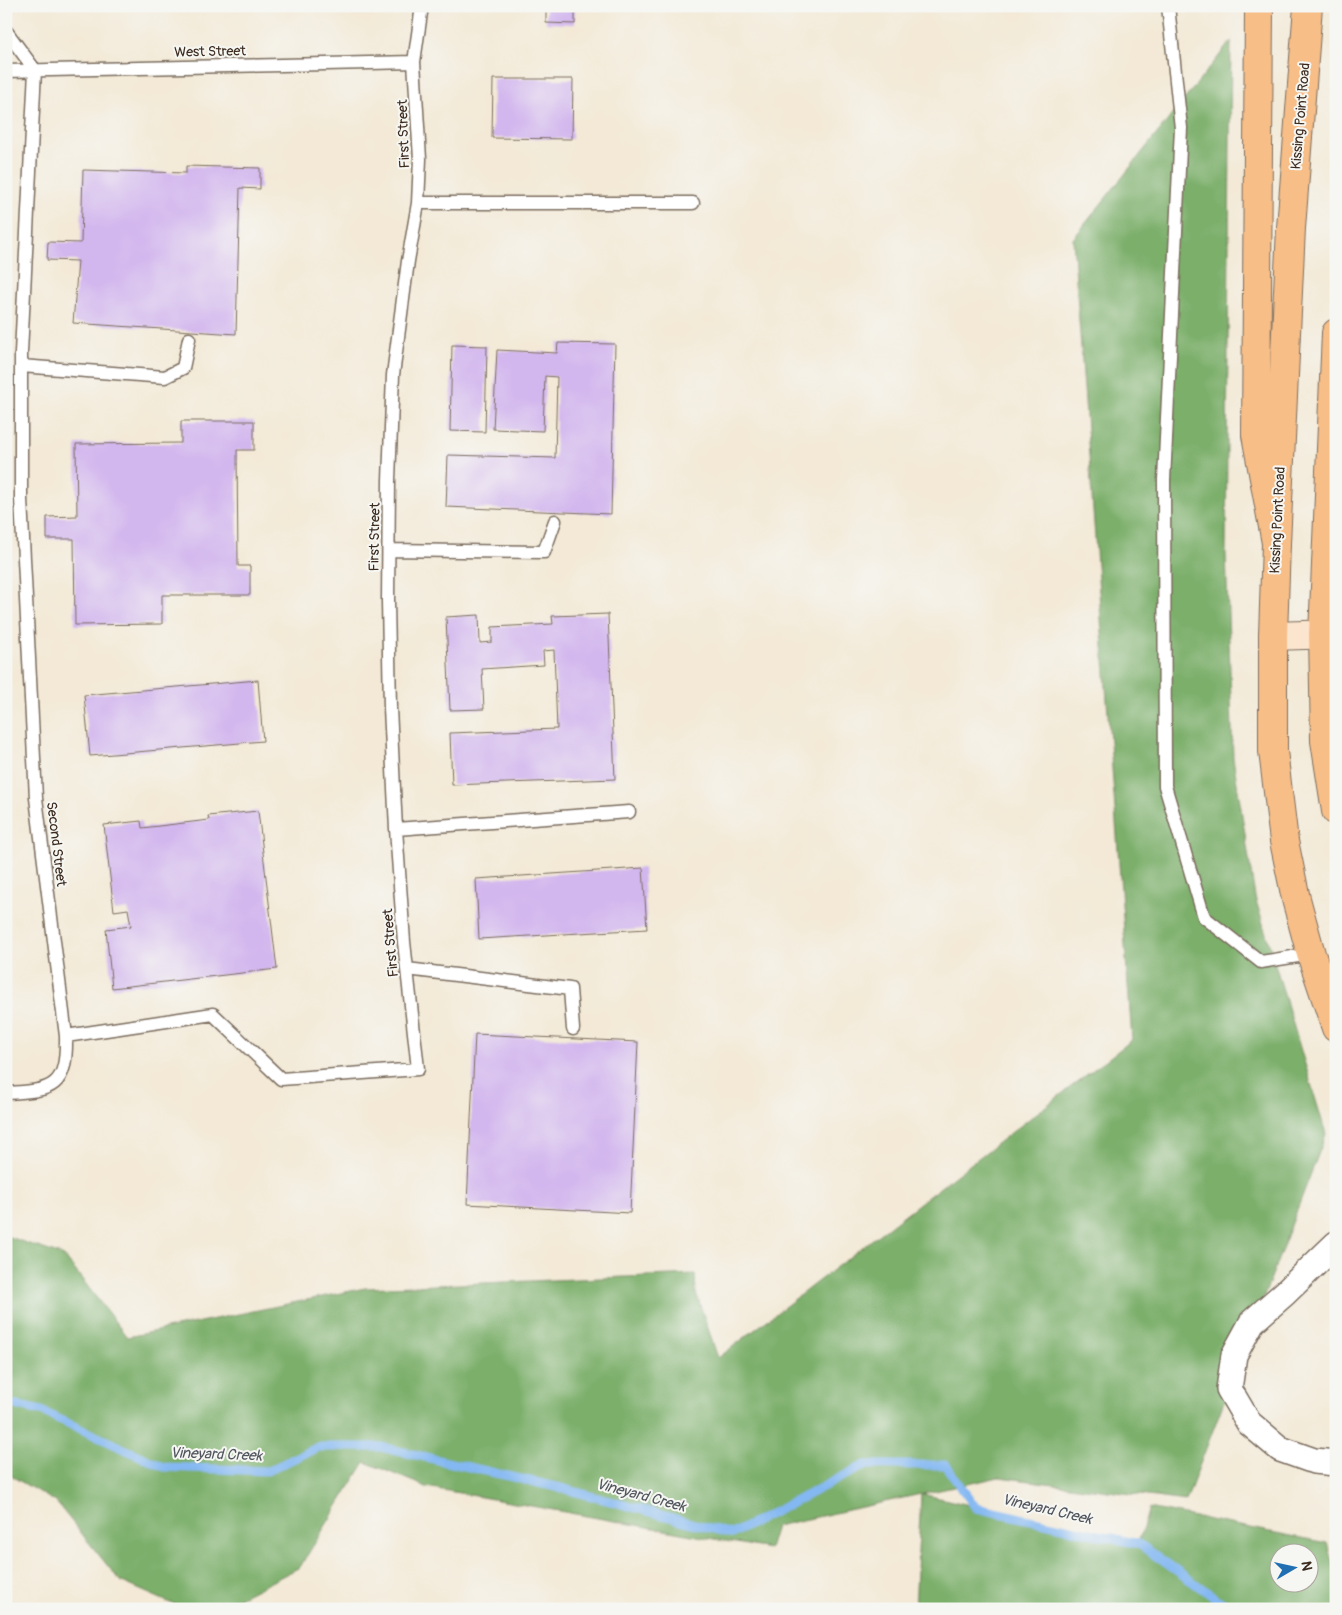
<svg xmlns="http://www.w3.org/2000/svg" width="1342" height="1615" viewBox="0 0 1342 1615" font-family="Pangolin,sans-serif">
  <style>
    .forest { fill: #7caf6a; stroke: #5c6c44; fill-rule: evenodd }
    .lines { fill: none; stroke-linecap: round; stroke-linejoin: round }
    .stream { stroke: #84b8f2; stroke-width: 9 }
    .building { fill: #d2b6ee }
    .lane-casing { stroke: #7b6d5e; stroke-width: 15 }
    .street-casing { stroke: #7b6d5e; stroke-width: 28 }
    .secondary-casing { stroke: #7b6d5e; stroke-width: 30 }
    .primary-casing { stroke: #7b6d5e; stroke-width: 30 }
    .highway-casing { stroke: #7b6d5e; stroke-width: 30 }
    .lane { stroke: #fff; stroke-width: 12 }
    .street { stroke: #fff; stroke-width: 25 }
    .secondary { stroke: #fce5cf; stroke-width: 28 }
    .primary { stroke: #f7be88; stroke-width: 28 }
    .highway { stroke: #f7be88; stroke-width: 28 }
    .labels { text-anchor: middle; stroke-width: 4; stroke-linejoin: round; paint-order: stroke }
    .street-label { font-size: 14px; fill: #3b2a1e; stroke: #f6f6f2 }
    .water-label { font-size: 15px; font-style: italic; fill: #51555e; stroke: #f6f6f2 }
  </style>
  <rect width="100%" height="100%" fill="#f6f6f2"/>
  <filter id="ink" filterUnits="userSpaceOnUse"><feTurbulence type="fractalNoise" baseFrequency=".02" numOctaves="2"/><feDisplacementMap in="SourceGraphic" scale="10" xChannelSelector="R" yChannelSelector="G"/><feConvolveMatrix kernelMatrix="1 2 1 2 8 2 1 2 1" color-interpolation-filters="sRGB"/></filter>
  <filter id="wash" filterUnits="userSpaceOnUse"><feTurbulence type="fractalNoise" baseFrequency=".0096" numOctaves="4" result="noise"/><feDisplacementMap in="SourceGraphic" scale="20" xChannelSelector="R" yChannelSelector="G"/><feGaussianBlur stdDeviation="1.12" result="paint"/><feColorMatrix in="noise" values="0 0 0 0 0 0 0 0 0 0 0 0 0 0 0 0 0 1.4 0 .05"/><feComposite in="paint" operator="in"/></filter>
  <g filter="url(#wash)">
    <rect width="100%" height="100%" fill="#f3e9d6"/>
    <path class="forest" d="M1231,41L1226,553L1233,758L1255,897L1326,1134L1186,1501L999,1477L922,1494L1138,1544L1149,1508L1327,1543L1336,1577V1609H915L921,1494L776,1526L769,1549L426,1487L365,1462L300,1567L218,1609H184L120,1581L56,1502L6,1473V1236L64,1256L127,1337L365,1288L695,1274L696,1293L718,1358L1132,1040L1073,239ZM1280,1552H1310V1582H1280Z"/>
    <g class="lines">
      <path class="stream" d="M6,1403L41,1411L164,1467L268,1471L318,1447H381L565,1489L732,1534L865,1465H945L976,1508L1139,1544L1224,1604L1226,1609"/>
    </g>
    <g id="blocks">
      <path class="building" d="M546,6H575V24L546,23Z
        M493,79H573L572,139L492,138Z
        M186,166L260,168V189L240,188L236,334L73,323L78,261L47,260L48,242L81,243L83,170L186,173Z
        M558,343L615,344L611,514L446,507L448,455L555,458L557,377L545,376L543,431L493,429L497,350L557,353Z
        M452,345L487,346L485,432L450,431Z
        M181,421H254V450H237L238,566H250V595H162V624L75,625L74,539H47V517L77,516L76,444L181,443Z
        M608,614L615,779L452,785L450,733L557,729L554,650L543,651L544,665L482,669L484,709L450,710L446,617L479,615L480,643L492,642V627L553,624L552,616Z
        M258,680L263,741L90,756L84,695Z
        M258,811L277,969L112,988L106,929L131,926L128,909L114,911L104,825L141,821L142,828L209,820L208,816Z
        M643,868L647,929L479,939L476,879Z
        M475,1034L638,1042L630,1213L467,1204Z"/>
    </g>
  </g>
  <g filter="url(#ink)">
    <use href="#blocks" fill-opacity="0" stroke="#7b6d5e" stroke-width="1"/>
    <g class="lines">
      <defs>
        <path id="lane" d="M1168,6L1181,128L1164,480L1165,786L1204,917L1261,962L1311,954
          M6,31L35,70L21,353V499L36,798L66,1036C67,1087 54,1091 6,1093
          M6,71L414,62
          M418,203H693
          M21,366L165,377L183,368L189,339
          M389,550L544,552L555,521
          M396,829L629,812
          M407,969L570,989L573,1029
          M66,1036L213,1014L281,1079L418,1069L404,942L396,829L390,708L388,601L389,480L393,375L408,261L418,203L420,159L414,62L422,6"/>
        <path id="street" d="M1336,1244L1285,1293L1252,1322L1234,1355L1229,1389L1249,1423L1280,1449L1314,1461L1336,1463"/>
        <path id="secondary" d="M1273,636L1336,634"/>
        <path id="primary" d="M1308,6L1291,228L1276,543L1273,636V751L1284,841L1296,899L1311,954L1336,1028
          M1336,333L1323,634L1325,741L1336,811"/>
        <path id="highway" d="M1259,6L1256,435L1276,543"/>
      </defs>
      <use href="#lane" class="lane-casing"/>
      <use href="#street" class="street-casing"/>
      <use href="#secondary" class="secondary-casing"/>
      <use href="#primary" class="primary-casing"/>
      <use href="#highway" class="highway-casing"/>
      <use href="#lane" class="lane"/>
      <use href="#street" class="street"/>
      <use href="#secondary" class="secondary"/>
      <use href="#primary" class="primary"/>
      <use href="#highway" class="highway"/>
    </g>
  </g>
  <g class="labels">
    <g class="street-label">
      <text transform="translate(210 51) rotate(-1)" y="5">West Street</text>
      <text transform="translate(1300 116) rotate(-85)" y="5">Kissing Point Road</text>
      <text transform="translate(403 134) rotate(-92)" y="5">First Street</text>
      <text transform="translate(1277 520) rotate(-87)" y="5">Kissing Point Road</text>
      <text transform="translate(374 537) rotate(-89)" y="5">First Street</text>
      <text transform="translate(57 844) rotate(83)" y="5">Second Street</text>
      <text transform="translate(390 943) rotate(-95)" y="5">First Street</text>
    </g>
    <g class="water-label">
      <text transform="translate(216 1454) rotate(2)" y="5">Vineyard Creek</text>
      <text transform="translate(641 1495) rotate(15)" y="5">Vineyard Creek</text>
      <text transform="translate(1047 1509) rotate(13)" y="5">Vineyard Creek</text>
    </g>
  </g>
  <rect width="1342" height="1615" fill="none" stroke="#f6f6f2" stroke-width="25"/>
  <g transform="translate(1294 1568) rotate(81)"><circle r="24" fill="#f6f6f2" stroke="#aba49d"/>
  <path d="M0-4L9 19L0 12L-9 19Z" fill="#1f6fb2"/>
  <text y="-8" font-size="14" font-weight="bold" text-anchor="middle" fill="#3b2a1e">N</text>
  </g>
</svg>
